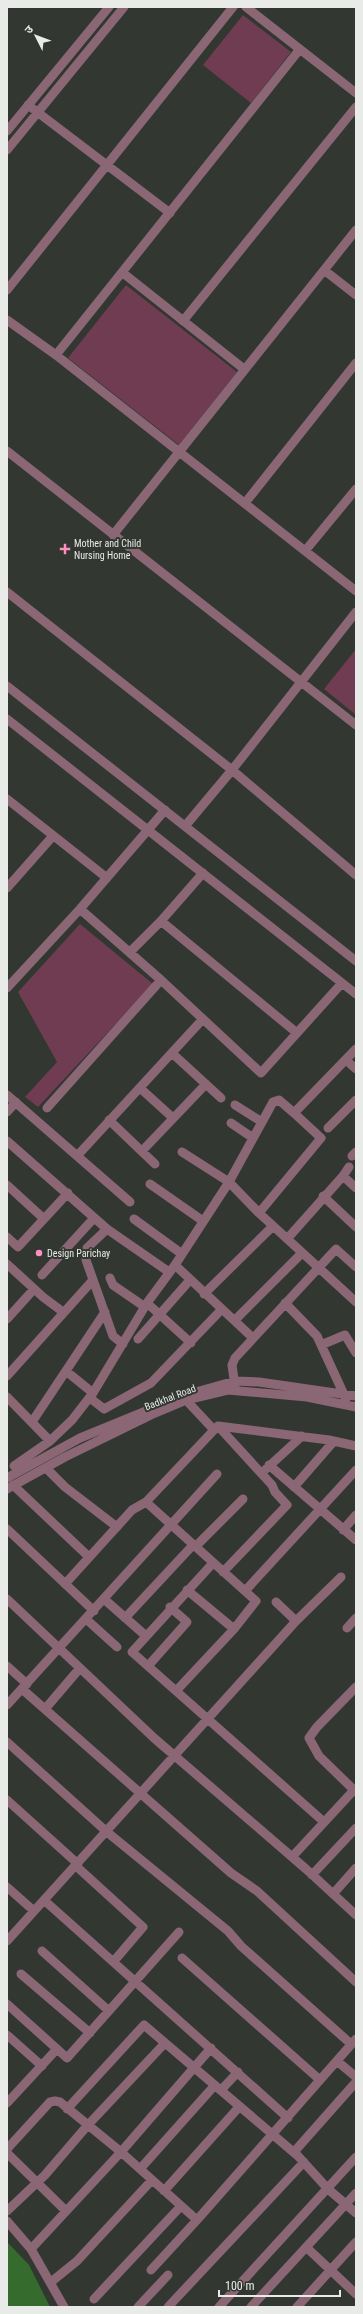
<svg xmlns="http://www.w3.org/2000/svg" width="363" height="2314" viewBox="0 0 363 2314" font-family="'Roboto Condensed','Noto Sans Devanagari',sans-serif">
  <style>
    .green { fill: #6f3c52 }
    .water { fill: #356c2d }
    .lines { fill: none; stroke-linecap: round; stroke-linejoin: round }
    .minor { stroke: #8b6775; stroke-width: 9 }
    .poi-dot { fill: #fd8ebf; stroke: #323731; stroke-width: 1.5 }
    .labels { text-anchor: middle; stroke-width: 4; stroke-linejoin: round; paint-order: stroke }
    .poi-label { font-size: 10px; fill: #e8ebe7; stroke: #323731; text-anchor: start }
    .street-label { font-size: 10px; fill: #e8ebe7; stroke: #323731 }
  </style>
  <rect width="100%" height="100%" fill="#323731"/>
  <path class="green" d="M243,15L291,52L251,103L203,65Z
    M126,285L237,372L179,445L68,358Z
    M356,649V715L324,689Z
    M80,924L153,984L38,1107L25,1097L57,1062L18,992Z"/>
  <path class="water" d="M7,2242L29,2265L50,2307H7Z"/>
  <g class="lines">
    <path class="minor" d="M246,7L356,93
      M28,105L170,213
      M7,131L109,7
      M7,150L124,7
      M324,270L356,295
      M123,273L244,369
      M7,290L233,7
      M7,320L56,355L356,591
      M183,321L356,107
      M56,355L300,49
      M7,451L356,725
      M245,503L356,363
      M113,535L356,230
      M305,551L356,489
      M7,592L232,770L356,875
      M7,686L356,961
      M7,719L356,994
      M7,799L107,878
      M186,825L232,770L356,612
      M7,888L52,837
      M80,909L161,980L261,1073L342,983
      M161,921L297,1033
      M130,952L161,921L203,873
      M7,988L80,909L165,810
      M173,1054L221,1098
      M346,1060L356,1069
      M140,1088L173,1118
      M7,1095L130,1202
      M235,1105L262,1122
      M47,1108L161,980
      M7,1112L16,1102
      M109,1120L155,1164
      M231,1123L253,1138
      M328,1128L356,1100
      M7,1141L107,1229L169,1272
      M142,1151L206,1084
      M182,1152L229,1182L259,1213L356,1302
      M77,1156L202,1020
      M352,1156L356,1152
      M343,1176L349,1167
      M150,1184L203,1221
      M7,1185L43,1218
      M323,1196L356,1227
      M259,1213L321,1138L294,1113
      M134,1219L182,1254
      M107,1229L87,1248L86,1260L113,1336L123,1344
      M7,1237L18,1247L68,1193
      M287,1239L343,1176L356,1188
      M7,1264L43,1297L63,1312
      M175,1265L253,1338
      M42,1275L94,1218
      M110,1278L113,1285L145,1307
      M204,1294L273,1226
      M147,1303L191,1343
      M285,1303L317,1336L346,1399
      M7,1319L34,1289
      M235,1320L302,1253
      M138,1339L190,1280
      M321,1345L345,1335L356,1353
      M66,1371L93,1393
      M7,1376L93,1280
      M235,1386L232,1365L235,1358L336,1249L356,1267
      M7,1397L50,1441L14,1466
      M178,1397L235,1381L259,1382L356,1396
      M90,1398L104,1409L151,1383L222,1309
      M186,1400L214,1430L218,1426L272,1485L275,1492L287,1505L223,1572
      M32,1422L105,1312
      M218,1426L329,1440L356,1446
      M50,1441L72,1420L93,1393L147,1303L175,1265L229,1182L273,1102L279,1100L294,1113L356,1049
      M269,1465L356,1540
      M46,1468L65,1487L117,1527
      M266,1469L302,1436
      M7,1478L80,1438L146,1411
      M13,1485L89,1557
      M294,1487L334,1441
      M7,1489L65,1457L155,1413L186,1400L228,1390L307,1397L356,1407
      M146,1502L256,1601L234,1629L176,1691
      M7,1529L94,1611
      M343,1530L356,1515
      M195,1547L243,1499
      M213,1563L132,1652L324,1822
      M65,1584L132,1510L146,1502L214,1430
      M187,1590L234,1629
      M245,1591L356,1470
      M7,1599L154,1738L306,1869L356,1915
      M104,1599L146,1636
      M276,1602L296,1621
      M125,1618L193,1545
      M86,1619L117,1647
      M347,1628L356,1618
      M7,1666L27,1684
      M148,1666L187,1622L170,1607
      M356,1687L317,1727L309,1738L319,1756L356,1792
      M22,1689L231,1873L257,1891L356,1982
      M7,1705L217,1474
      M45,1709L80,1668
      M7,1742L107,1832L228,1931L241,1946L351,2044
      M7,1800L78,1864
      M292,1857L354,1790
      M76,1866L143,1927L114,1961
      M312,1875L356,1828
      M7,1887L34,1911
      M333,1894L356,1868
      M45,1901L288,2118
      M7,1941L296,1621L341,1577
      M42,1951L109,2011
      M182,1958L320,2080
      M21,1974L90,2033
      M7,2004L67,2058L179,1932
      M7,2035L42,2066
      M337,2061L356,2077
      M221,2090L238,2072
      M7,2103L56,2050
      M67,2109L144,2025L298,2156L328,2189L356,2213
      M7,2149L50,2102L55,2101L60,2102L121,2152L197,2220
      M294,2152L356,2082
      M7,2153L66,2211
      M140,2169L215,2085
      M164,2191L239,2107
      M7,2211L45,2175L87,2126L165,2043
      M7,2221L31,2249L64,2307
      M306,2247L356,2294
      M31,2249L121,2152L211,2048
      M151,2270L197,2220L356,2039
      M51,2282L77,2261L152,2180
      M94,2299L181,2206
      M138,2307L168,2275
      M168,2307L304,2162
      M219,2307L356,2157
      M251,2307L356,2193
      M297,2307L356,2242"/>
  </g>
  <g class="poi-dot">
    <path d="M63 543h4v4h4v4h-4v4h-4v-4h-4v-4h4z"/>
    <circle cx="39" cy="1253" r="4"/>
  </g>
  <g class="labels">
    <g class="poi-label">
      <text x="74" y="547">Mother and Child<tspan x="74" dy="12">Nursing Home</tspan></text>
      <text x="47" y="1257">Design Parichay</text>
    </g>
    <g class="street-label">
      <text transform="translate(170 1397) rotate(-21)" y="4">Badkhal Road</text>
    </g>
  </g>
  <rect width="363" height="2314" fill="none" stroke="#e8ebe7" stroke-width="16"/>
  <g transform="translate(36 36) rotate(312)" stroke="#323731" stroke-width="3" paint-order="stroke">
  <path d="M0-3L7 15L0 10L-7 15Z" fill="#e8ebe7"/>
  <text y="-6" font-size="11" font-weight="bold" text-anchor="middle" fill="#e8ebe7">उ</text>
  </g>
  <path d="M219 2290v6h121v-6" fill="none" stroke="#e8ebe7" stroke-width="2"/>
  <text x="225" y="2290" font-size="12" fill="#e8ebe7" stroke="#323731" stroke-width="3" paint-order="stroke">100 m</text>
</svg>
